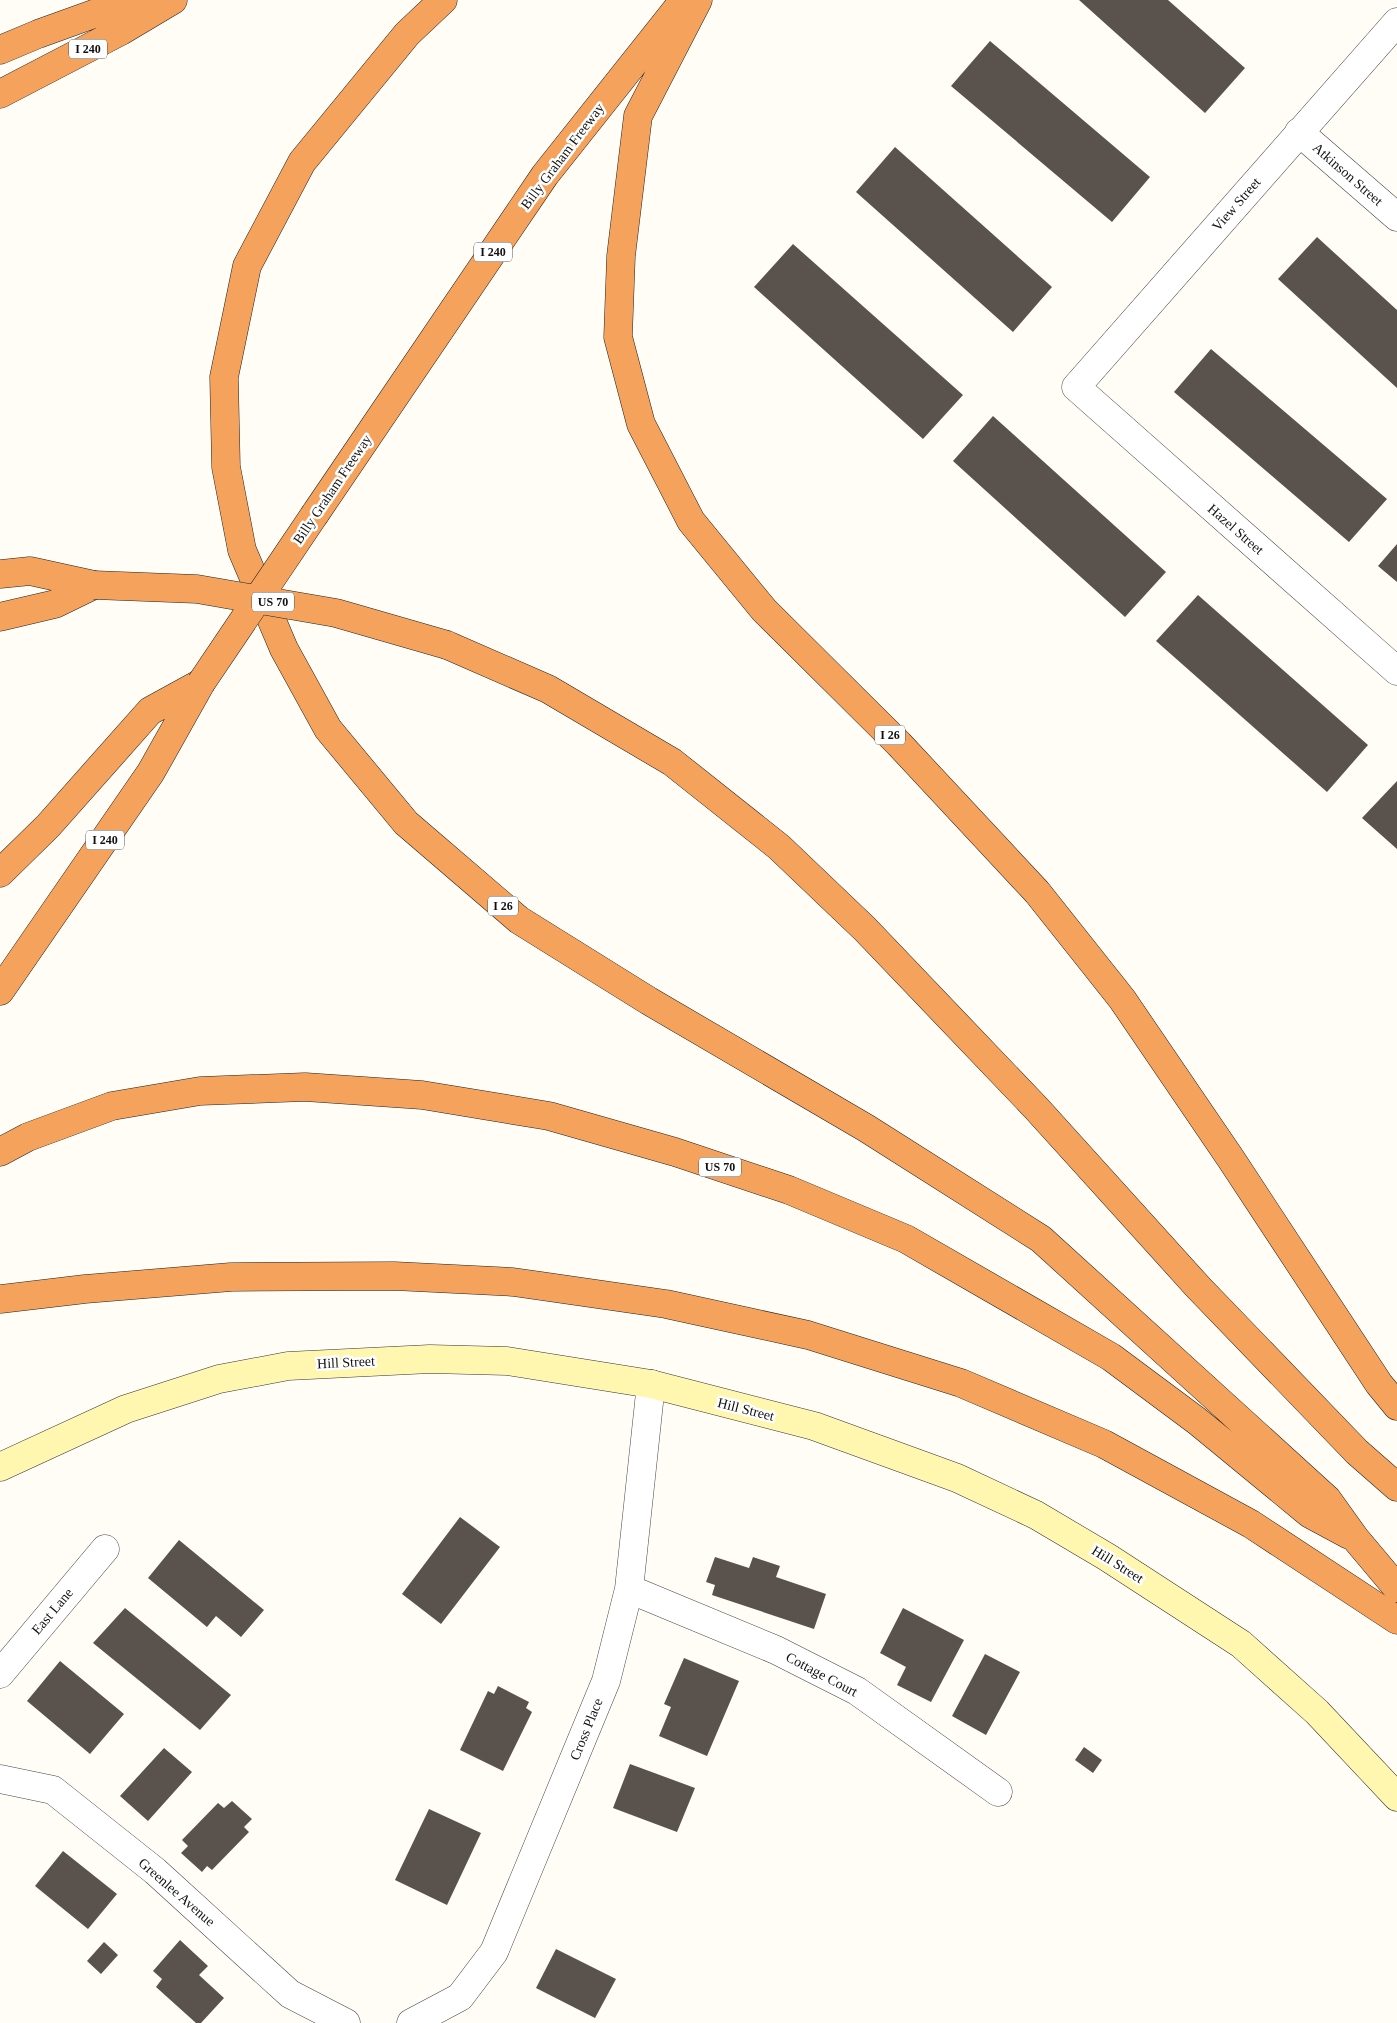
<svg xmlns="http://www.w3.org/2000/svg" width="1397" height="2023" viewBox="0 0 1397 2023" font-family="Georgia,serif">
  <style>
    .building { fill: #5a524d }
    .lines { fill: none; stroke-linecap: round; stroke-linejoin: round }
    .street-casing { stroke: #444; stroke-width: 29 }
    .secondary-casing { stroke: #333; stroke-width: 29 }
    .highway-casing { stroke: #222; stroke-width: 29 }
    .street { stroke: #fff; stroke-width: 28 }
    .secondary { stroke: #fff6b0; stroke-width: 28 }
    .highway { stroke: #f5a25d; stroke-width: 28 }
    .highway-bridge-casing { stroke: #222; stroke-width: 29; stroke-linecap: butt }
    .highway-bridge { stroke: #f5a25d; stroke-width: 28 }
    .labels { text-anchor: middle; stroke-width: 5; stroke-linejoin: round; paint-order: stroke }
    .shield { fill: #fff; stroke: #585858; stroke-width: 1 }
    .shield-label { font-size: 12px; font-weight: bold; fill: #111 }
    .street-label { font-size: 14px; fill: #111; stroke: #fff }
  </style>
  <rect width="100%" height="100%" fill="#fffdf5"/>
  <path class="building" d="M1079,0H1168L1245,68L1205,113Z
    M990,41L1150,177L1112,222L951,86Z
    M895,147L1052,287L1013,332L856,192Z
    M1317,237L1397,310V388L1278,279Z
    M793,244L963,395L923,439L754,287Z
    M1211,349L1387,499L1349,542L1174,392Z
    M993,416L1166,572L1125,617L953,461Z
    M1397,544V582L1378,566Z
    M1198,595L1368,745L1327,792L1156,641Z
    M1397,781V849L1362,818Z
    M460,1517L500,1547L441,1624L402,1594Z
    M179,1540L264,1610L241,1637L216,1616L207,1627L148,1578Z
    M715,1557L749,1568L753,1557L780,1566L776,1577L826,1594L814,1629L712,1595L715,1585L706,1582Z
    M125,1608L231,1695L200,1730L93,1643Z
    M903,1608L964,1640L931,1702L897,1685L906,1667L880,1653Z
    M985,1654L1020,1672L986,1735L952,1716Z
    M684,1658L739,1681L707,1756L659,1736L671,1707L664,1704Z
    M60,1661L124,1714L90,1754L27,1701Z
    M498,1686L529,1702L526,1708L532,1712L503,1771L460,1750L488,1691L494,1694Z
    M1084,1747L1102,1760L1093,1773L1075,1760Z
    M164,1748L192,1772L148,1821L120,1796Z
    M630,1764L695,1788L677,1832L613,1808Z
    M232,1801L252,1819L244,1827L249,1832L212,1870L207,1866L202,1872L181,1853L188,1846L182,1840L218,1803L224,1808Z
    M429,1809L481,1833L447,1905L395,1880Z
    M63,1851L117,1894L88,1929L35,1886Z
    M180,1940L208,1966L199,1975L224,1998L201,2023H196L156,1987L162,1979L153,1971Z
    M104,1942L118,1955L101,1974L87,1961Z
    M556,1949L616,1979L595,2018L536,1988Z"/>
  <g class="lines">
    <defs>
      <path id="street" d="M1397,22L1076,387L1397,671
        M1299,132L1397,217
        M629,1589L776,1650L857,1691L998,1792
        M0,1674L105,1549
        M0,1779L53,1790L155,1871L290,1994L346,2023
        M411,2023L460,1997L494,1952L606,1681L629,1589L651,1384"/>
      <path id="secondary" d="M0,1467L126,1409L219,1379L288,1366L430,1359L507,1361L651,1384L814,1426L957,1478L1036,1515L1107,1557L1241,1644L1317,1712L1397,1797"/>
      <path id="highway" d="M443,0L407,34L302,162L247,266L224,377L226,467L242,550L284,649L328,729L406,823L519,920L649,1001L866,1128L1041,1239L1327,1499L1355,1538L1397,1588
        M698,0L638,116L621,256L618,337L641,424L691,521L764,610L899,744L1037,892L1122,999L1231,1159L1379,1384L1397,1406
        M0,50L38,34L132,0
        M0,94L121,31L173,0
        M315,514L545,175L684,0
        M0,574L30,571L94,585
        M0,617L55,604L94,585
        M447,645L548,689L672,762L779,847L865,929L1037,1109L1198,1287L1357,1452L1397,1487
        M0,873L48,826L150,711L201,683
        M0,991L151,772L201,683
        M0,1152L28,1137L112,1106L200,1091L305,1087L422,1095L549,1116L675,1152L789,1190L906,1239L1111,1357L1197,1421L1310,1514L1349,1535
        M0,1299L85,1289L231,1277L394,1276L513,1282L666,1304L808,1335L961,1383L1104,1444L1251,1524L1397,1620"/>
    </defs>
    <use href="#street" class="street-casing"/>
    <use href="#secondary" class="secondary-casing"/>
    <use href="#highway" class="highway-casing"/>
    <use href="#street" class="street"/>
    <use href="#secondary" class="secondary"/>
    <use href="#highway" class="highway"/>
    <defs>
      <path id="highway-bridge" d="M94,585L197,589L336,613L447,645
        M201,683L315,514"/>
    </defs>
    <use href="#highway-bridge" class="highway-bridge-casing"/>
    <use href="#highway-bridge" class="highway-bridge"/>
  </g>
  <g class="labels">
    <g class="shield">
      <rect x="69" y="39.5" width="38" height="19" rx="4"/>
      <rect x="474" y="242.5" width="38" height="19" rx="4"/>
      <rect x="252" y="592.5" width="42" height="19" rx="4"/>
      <rect x="875" y="725.5" width="30" height="19" rx="4"/>
      <rect x="86" y="830.5" width="38" height="19" rx="4"/>
      <rect x="488" y="896.5" width="30" height="19" rx="4"/>
      <rect x="699" y="1157.5" width="42" height="19" rx="4"/>
    </g>
    <g class="shield-label">
      <text x="88" y="53">I 240</text>
      <text x="493" y="256">I 240</text>
      <text x="273" y="606">US 70</text>
      <text x="890" y="739">I 26</text>
      <text x="105" y="844">I 240</text>
      <text x="503" y="910">I 26</text>
      <text x="720" y="1171">US 70</text>
    </g>
    <g class="street-label">
      <text transform="translate(562 156) rotate(-53)" y="5">Billy Graham Freeway</text>
      <text transform="translate(1348 174) rotate(41)" y="5">Atkinson Street</text>
      <text transform="translate(1236 204) rotate(-49)" y="5">View Street</text>
      <text transform="translate(332 489) rotate(-56)" y="5">Billy Graham Freeway</text>
      <text transform="translate(1236 529) rotate(41)" y="5">Hazel Street</text>
      <text transform="translate(346 1362) rotate(-3)" y="5">Hill Street</text>
      <text transform="translate(746 1409) rotate(14)" y="5">Hill Street</text>
      <text transform="translate(1118 1564) rotate(32)" y="5">Hill Street</text>
      <text transform="translate(52 1611) rotate(-50)" y="5">East Lane</text>
      <text transform="translate(822 1674) rotate(28)" y="5">Cottage Court</text>
      <text transform="translate(586 1729) rotate(-68)" y="5">Cross Place</text>
      <text transform="translate(177 1892) rotate(41)" y="5">Greenlee Avenue</text>
    </g>
  </g>
</svg>
